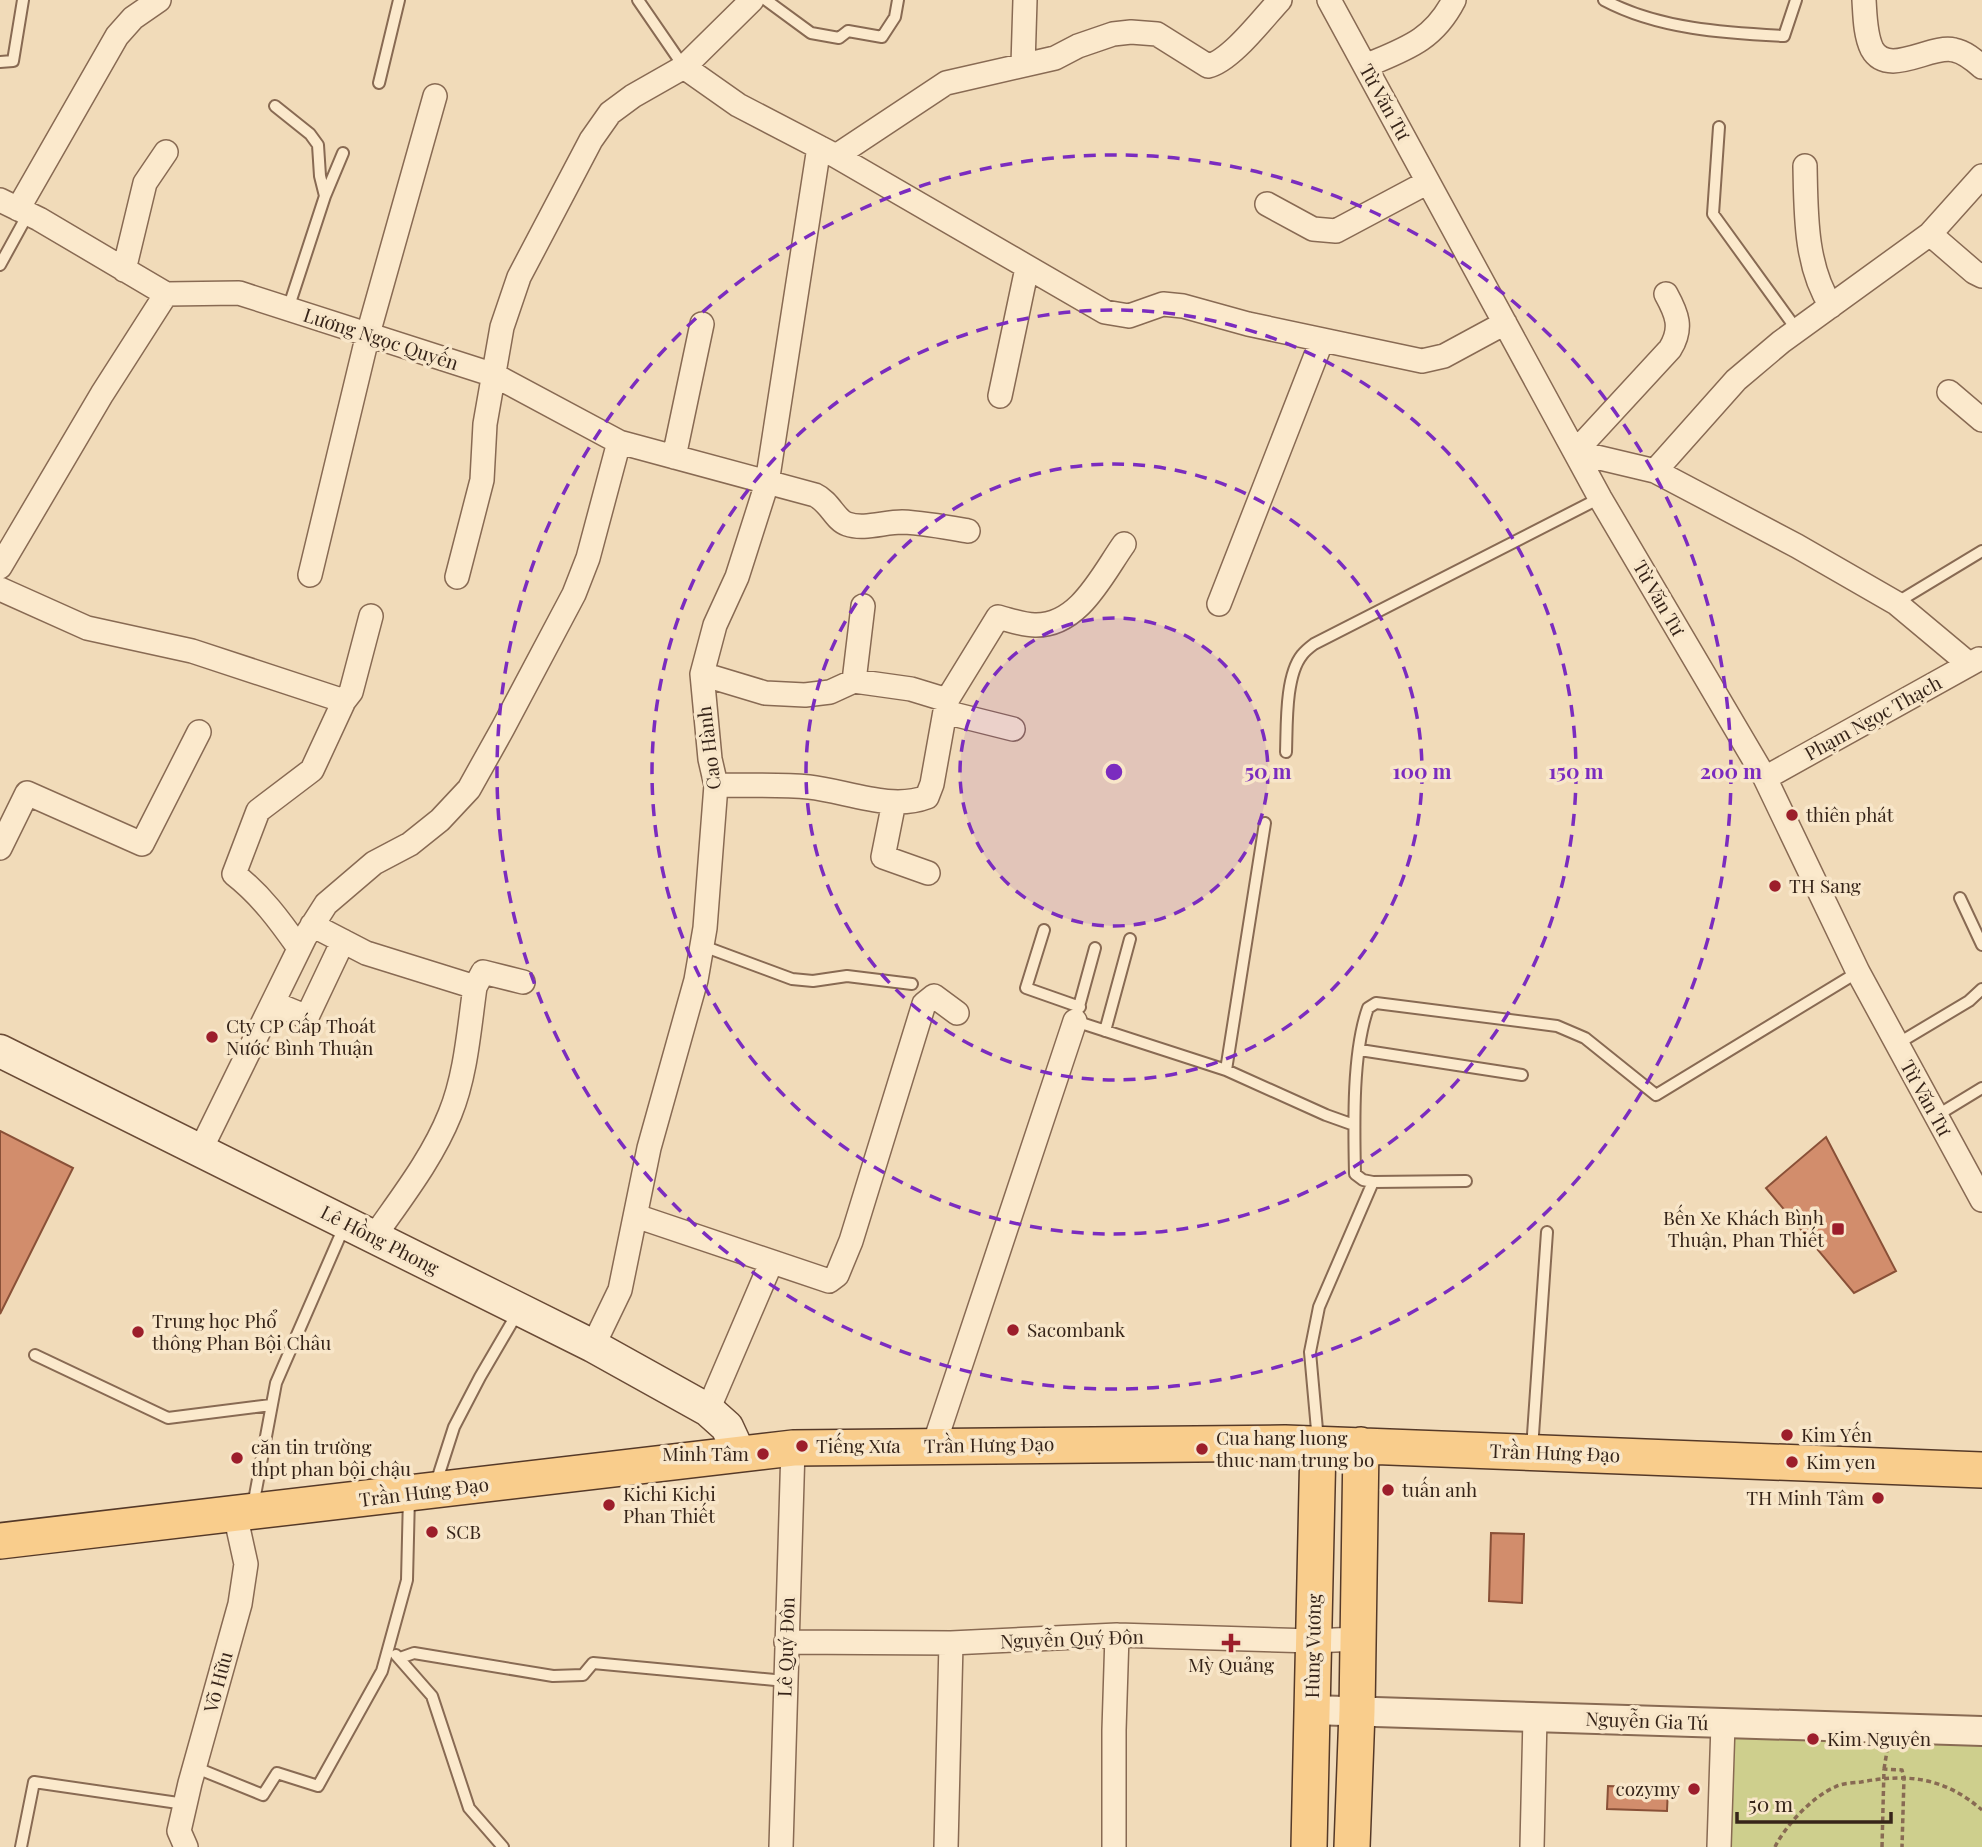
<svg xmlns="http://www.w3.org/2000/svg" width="1982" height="1847" viewBox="0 0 1982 1847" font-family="'Playfair Display',serif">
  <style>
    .green { fill: #cecf8d }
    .building { fill: #d28d6c; stroke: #895037; stroke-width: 2 }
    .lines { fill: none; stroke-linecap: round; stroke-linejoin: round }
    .service-casing { stroke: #886a53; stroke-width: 14 }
    .minor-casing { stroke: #886a53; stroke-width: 26 }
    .tertiary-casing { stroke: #886a53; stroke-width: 32 }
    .secondary-casing { stroke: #6a4b36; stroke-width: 35 }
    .primary-casing { stroke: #553928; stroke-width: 38 }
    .path { stroke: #886a53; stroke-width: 3.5; stroke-dasharray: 5 3.5; stroke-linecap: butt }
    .service { stroke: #fbe9cc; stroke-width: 10 }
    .minor { stroke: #fbe9cc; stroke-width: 23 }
    .tertiary { stroke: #fbe9cc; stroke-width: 28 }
    .secondary { stroke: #fbe9cc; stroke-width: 32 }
    .primary { stroke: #f9cd8c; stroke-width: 35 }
    .ring { fill: none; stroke: #7b2cbf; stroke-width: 3.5; stroke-dasharray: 12 9 }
    .poi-dot { fill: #9c1e2b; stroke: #f8e6c9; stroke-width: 2.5 }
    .labels { text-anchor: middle; stroke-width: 7; stroke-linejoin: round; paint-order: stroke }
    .street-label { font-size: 19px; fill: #362419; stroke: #f8e6c9 }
    .poi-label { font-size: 19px; fill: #362419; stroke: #f8e6c9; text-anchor: start }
    .centre { fill: #7b2cbf; stroke: #f8e6c9; stroke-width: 3.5 }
    .ring-label { font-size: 21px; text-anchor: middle; font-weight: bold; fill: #7b2cbf; stroke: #f8e6c9; stroke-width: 7; stroke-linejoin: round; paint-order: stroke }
  </style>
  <rect width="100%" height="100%" fill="#f1dbb9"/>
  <path class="green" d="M1729,1735L1982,1743V1847H1726Z"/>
  <path class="building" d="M0,1131L73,1168L0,1314Z
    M1826,1137L1896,1271L1854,1293L1766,1188Z
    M1491,1533L1524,1534L1522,1603L1489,1601Z
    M1608,1786L1668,1788L1667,1811L1607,1809Z"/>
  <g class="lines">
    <defs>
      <path id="service" d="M638,0L684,67
        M766,0L811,33L839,38L848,31L882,37L895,17L898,0
        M1604,0C1658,29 1725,33 1784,36L1796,0
        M0,62L13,61L23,0
        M379,83L399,0
        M275,106L310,134L318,145L320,176L325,196
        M1719,127L1713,214L1797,330
        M0,265L28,214
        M288,309L325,196L343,153
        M1896,603L1982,551
        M1286,752C1287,726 1285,676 1302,655C1305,651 1310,647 1314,644L1600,498
        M1960,898L1982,945
        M1044,930L1026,988L1080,1007
        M703,946L792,979L813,981L847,976L912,984
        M1095,948L1075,1021L1226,1070L1326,1115L1354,1125
        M1105,1031L1130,939
        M1897,1044L1969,1001L1982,989
        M1360,1050L1522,1075
        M1226,1070L1265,823
        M1936,1116L1982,1088
        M1466,1181L1373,1182L1363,1180L1355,1174C1354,1126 1352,1053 1368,1008L1376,1003L1392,1005L1557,1026L1585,1038L1656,1095L1858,972
        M35,1355L168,1418L271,1405
        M1318,1441L1310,1352L1319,1307L1373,1182
        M1532,1449L1547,1232
        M436,1483L454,1427L480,1377L518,1312
        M253,1506L276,1383L344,1227
        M396,1655L432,1696L469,1808L503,1847
        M400,1658L414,1653L553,1676L583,1675L593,1663L785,1681
        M194,1767L263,1795L277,1773L318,1786L382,1671L407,1580L409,1496
        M21,1847L34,1782L185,1804"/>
      <path id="minor" d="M1329,0L1600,498L1765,778L1858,972L1982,1200
        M1864,0C1865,15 1865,35 1872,49C1888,78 1931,44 1954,50C1965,52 1974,60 1982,67
        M1023,65L1025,0
        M1365,66C1405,49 1433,41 1454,0
        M684,67L738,105L836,156L1105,312L1129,316L1163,304L1183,306L1248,324L1422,361L1444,356L1505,323
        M836,156L946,83L1055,58L1078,46L1113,34L1131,32L1157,34L1208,66C1231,61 1263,18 1280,0
        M1805,166C1806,213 1805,266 1831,306L1823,311
        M0,200L39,219L166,294L239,293L494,375L619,442L815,495C830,502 835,520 847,524C864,530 884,522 902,522C925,523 946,527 968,531
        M1267,204L1313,229L1336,231L1428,182
        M18,209L117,36L133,18L159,0
        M1930,234L1974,272L1982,276
        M124,270L145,183L166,152
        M1666,294C1677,314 1683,328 1670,349L1575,452L1655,471L1797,546L1896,603L1969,664
        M1949,392L1982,420
        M1000,396L1027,268
        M674,457L702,324
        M1655,471L1736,380L1781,342L1930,234L1982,176
        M0,567L102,394L166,294
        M310,575L368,334L435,96
        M457,577L482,480L485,424L502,327L519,277L591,140L610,113L633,96L684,67L752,0
        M0,589L87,628L192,651L344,701L351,692L371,616
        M1219,604L1322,340
        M702,674L765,693L805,695L830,692L854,681L911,689L947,700L998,617C1010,620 1023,625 1035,625C1079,626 1102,575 1124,544
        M854,681L863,606
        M945,712L1013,729
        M1765,778L1979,659
        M716,785C747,786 779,784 809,787C846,791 891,811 927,797L932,784L947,700
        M894,802L883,857L928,873
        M0,848L27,793L142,844L199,732
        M312,925L366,953L475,987C469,1029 466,1075 450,1114C432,1159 401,1198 374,1237
        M299,948C280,921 261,895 234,874L258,811L312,770L344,701
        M475,987L483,972L523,982
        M273,1003L307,1017L343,941
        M200,1151L305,937L326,904L374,863L410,844L440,820L469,789L503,728L574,594L588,558L619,442
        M636,1216L829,1281L837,1275L851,1241L924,1004L934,996L957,1013
        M593,1346L620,1290L649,1148L696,980L705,928L716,785L710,759L702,674L715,625L737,577L767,483L819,147
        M708,1410L771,1263
        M934,1445L1075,1021
        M786,1642L951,1643L1117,1635L1313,1641L1357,1639
        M186,1847L179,1831L190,1783L240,1604L246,1564L235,1514
        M781,1847L793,1448
        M946,1847L951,1643
        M1114,1847V1730L1117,1635
        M1532,1847L1535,1717
        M1719,1847L1723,1724"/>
      <path id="tertiary" d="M1312,1710L1982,1731"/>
      <path id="secondary" d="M0,1051L593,1346L708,1410L727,1427L739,1453"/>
      <path id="primary" d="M0,1541L793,1448L1285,1443L1982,1470
        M1309,1847L1318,1444
        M1352,1847L1357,1711L1361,1445"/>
    </defs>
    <use href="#service" class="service-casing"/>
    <use href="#minor" class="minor-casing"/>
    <use href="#tertiary" class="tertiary-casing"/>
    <use href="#secondary" class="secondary-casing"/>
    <use href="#primary" class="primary-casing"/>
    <path class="path" d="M1884,1769L1887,1751
      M1775,1847C1785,1826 1813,1796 1835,1787C1842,1783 1853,1783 1861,1782C1909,1773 1945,1778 1982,1810
      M1882,1847L1884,1769L1902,1770L1904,1778L1902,1847"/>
    <use href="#service" class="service"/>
    <use href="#minor" class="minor"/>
    <use href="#tertiary" class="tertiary"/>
    <use href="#secondary" class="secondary"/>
    <use href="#primary" class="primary"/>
  </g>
  <circle cx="1114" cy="772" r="154" fill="#7b2cbf" fill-opacity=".12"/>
  <g class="ring">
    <circle cx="1114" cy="772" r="154"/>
    <circle cx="1114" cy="772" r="308"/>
    <circle cx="1114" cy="772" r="462"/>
    <circle cx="1114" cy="772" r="617"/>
  </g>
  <g class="poi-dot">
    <circle cx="1792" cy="815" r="7"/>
    <circle cx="1775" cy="886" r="7"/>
    <circle cx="212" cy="1037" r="7"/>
    <rect x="1831" y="1222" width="14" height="14" rx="3.5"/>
    <circle cx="1013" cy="1330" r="7"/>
    <circle cx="138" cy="1332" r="7"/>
    <circle cx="1787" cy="1435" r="7"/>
    <circle cx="802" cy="1446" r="7"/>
    <circle cx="1202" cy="1449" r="7"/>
    <circle cx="763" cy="1454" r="7"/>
    <circle cx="237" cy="1458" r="7"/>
    <circle cx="1792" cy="1462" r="7"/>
    <circle cx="1388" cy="1490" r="7"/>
    <circle cx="1878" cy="1498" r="7"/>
    <circle cx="609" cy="1505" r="7"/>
    <circle cx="432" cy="1532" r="7"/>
    <path d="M1227.5 1632.5h7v7h7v7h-7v7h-7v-7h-7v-7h7z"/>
    <circle cx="1813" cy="1739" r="7"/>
    <circle cx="1694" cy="1789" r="7"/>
  </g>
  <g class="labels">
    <g class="street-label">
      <text transform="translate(1385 102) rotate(61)" y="7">Từ Văn Tư</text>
      <text transform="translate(381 339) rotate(18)" y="7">Lương Ngọc Quyến</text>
      <text transform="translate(1659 598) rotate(60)" y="7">Từ Văn Tư</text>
      <text transform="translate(1873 718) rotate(-29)" y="7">Phạm Ngọc Thạch</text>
      <text transform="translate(709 748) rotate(-97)" y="7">Cao Hành</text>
      <text transform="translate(1926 1098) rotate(61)" y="7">Từ Văn Tư</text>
      <text transform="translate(380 1240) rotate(27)" y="7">Lê Hồng Phong</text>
      <text transform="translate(989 1445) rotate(-1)" y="7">Trần Hưng Đạo</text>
      <text transform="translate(1555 1453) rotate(2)" y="7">Trần Hưng Đạo</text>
      <text transform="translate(424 1492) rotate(-7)" y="7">Trần Hưng Đạo</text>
      <text transform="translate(1072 1639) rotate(-2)" y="7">Nguyễn Quý Đôn</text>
      <text transform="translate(1313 1646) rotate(-89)" y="7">Hùng Vương</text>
      <text transform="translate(786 1647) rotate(-88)" y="7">Lê Quý Đôn</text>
      <text transform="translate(218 1682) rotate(-75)" y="7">Võ Hữu</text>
      <text transform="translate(1647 1721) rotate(2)" y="7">Nguyễn Gia Tú</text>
    </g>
    <g class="poi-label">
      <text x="1806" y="822">thiên phát</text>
      <text x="1789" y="893">TH Sang</text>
      <text x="226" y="1033">Cty CP Cấp Thoát<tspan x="226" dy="22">Nước Bình Thuận</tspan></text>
      <text x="1824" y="1225" text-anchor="end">Bến Xe Khách Bình<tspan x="1824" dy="22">Thuận, Phan Thiết</tspan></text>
      <text x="152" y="1328">Trung học Phổ<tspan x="152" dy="22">thông Phan Bội Châu</tspan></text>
      <text x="1027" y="1337">Sacombank</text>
      <text x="1801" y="1442">Kim Yến</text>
      <text x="1216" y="1445">Cua hang luong<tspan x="1216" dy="22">thuc nam trung bo</tspan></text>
      <text x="816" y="1453">Tiếng Xưa</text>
      <text x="251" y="1454">căn tin trường<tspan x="251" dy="22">thpt phan bội chậu</tspan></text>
      <text x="749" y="1461" text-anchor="end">Minh Tâm</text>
      <text x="1806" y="1469">Kim yen</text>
      <text x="1402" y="1497">tuấn anh</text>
      <text x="623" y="1501">Kichi Kichi<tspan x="623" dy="22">Phan Thiết</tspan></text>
      <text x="1864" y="1505" text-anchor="end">TH Minh Tâm</text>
      <text x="446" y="1539">SCB</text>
      <text x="1231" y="1672" text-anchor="middle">Mỳ Quảng</text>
      <text x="1827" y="1746">Kim Nguyên</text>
      <text x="1680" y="1796" text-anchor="end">cozymy</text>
    </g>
  </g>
  <circle cx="1114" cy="772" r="10" class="centre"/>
  <g class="ring-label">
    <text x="1268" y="779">50 m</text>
    <text x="1422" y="779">100 m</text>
    <text x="1576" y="779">150 m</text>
    <text x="1731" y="779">200 m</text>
  </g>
  <path d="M1737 1812v10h154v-10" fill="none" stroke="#362419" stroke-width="3.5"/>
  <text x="1748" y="1812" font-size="21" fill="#362419" stroke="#f8e6c9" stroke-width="5" paint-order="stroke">50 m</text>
</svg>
